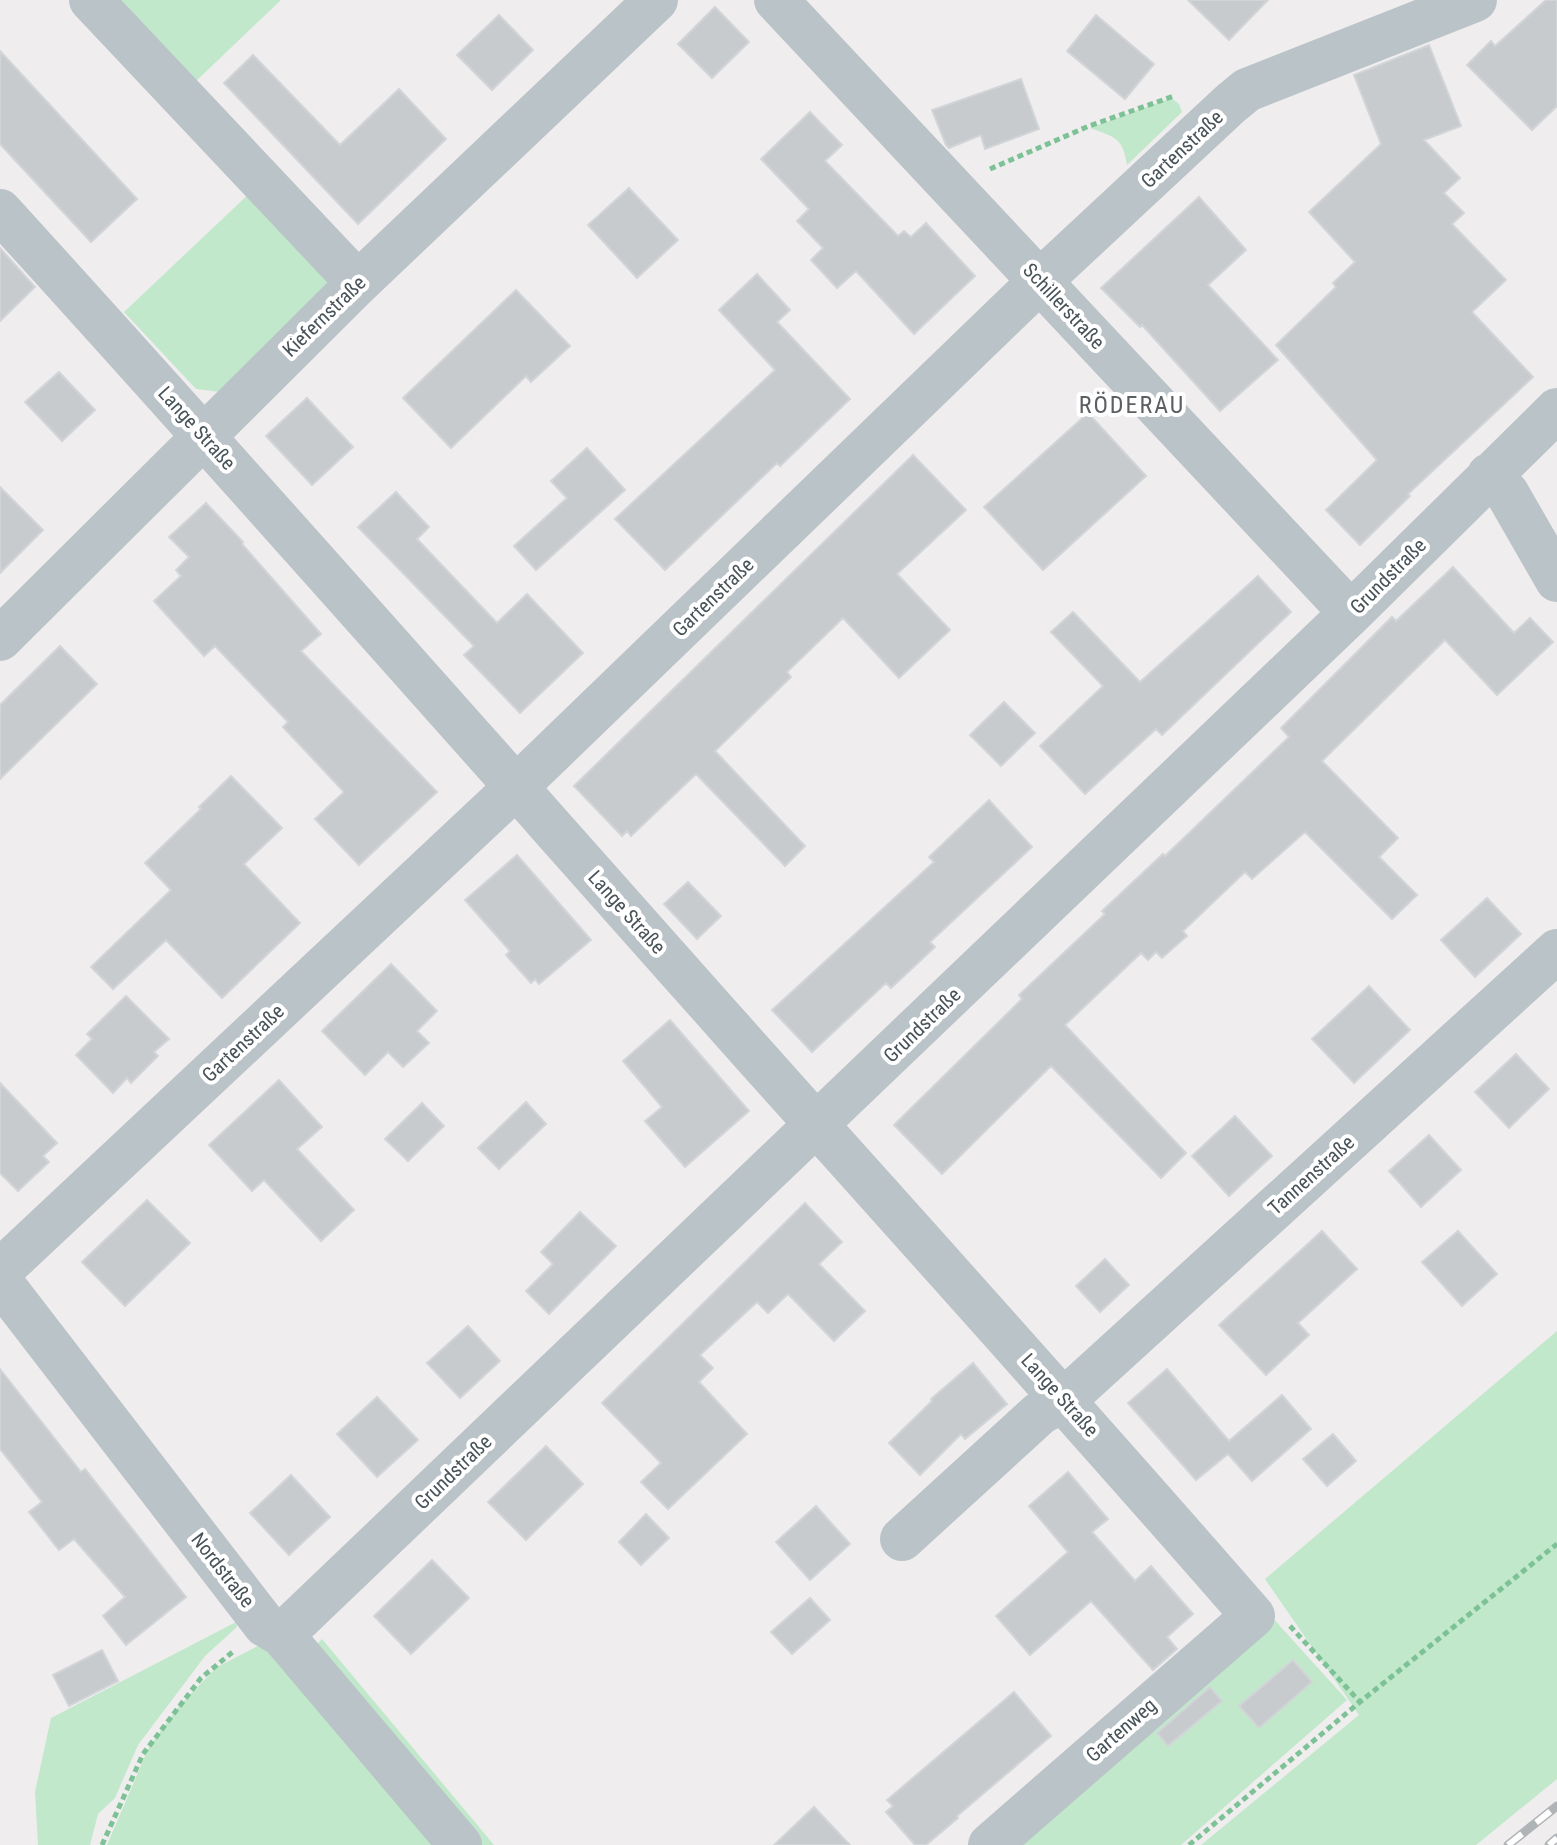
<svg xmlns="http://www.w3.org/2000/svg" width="1557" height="1845" viewBox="0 0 1557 1845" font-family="'Roboto Condensed',sans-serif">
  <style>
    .green { fill: #c1e8ca }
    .building { fill: #c8cbce; stroke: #d2d5d8; stroke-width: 2 }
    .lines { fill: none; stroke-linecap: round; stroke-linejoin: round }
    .path { stroke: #7dc296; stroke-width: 5; stroke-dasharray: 6 4; stroke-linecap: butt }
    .minor { stroke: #bac3c8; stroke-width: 44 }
    .rail-casing { stroke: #b0b4b7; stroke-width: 9 }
    .rail { stroke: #fff; stroke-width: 6; stroke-dasharray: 18; stroke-linecap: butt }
    .labels { text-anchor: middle; stroke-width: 8; stroke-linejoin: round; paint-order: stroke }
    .street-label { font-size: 20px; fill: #485358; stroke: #fff }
    .quarter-label { font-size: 24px; letter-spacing: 2px; fill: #5b5f61; stroke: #fff }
  </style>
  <rect width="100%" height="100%" fill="#f0edee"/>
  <path class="green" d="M121,0H281L193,84Z
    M1171,98L1179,104L1182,112L1127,165C1123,137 1114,137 1090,128Z
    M253,190L329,282L220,392L196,389L124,312Z
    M1557,1331V1779L1476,1845H1201L1359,1715L1265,1579Z
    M1270,1615L1347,1700L1181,1845H1006Z
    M236,1622L237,1627L205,1656L138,1745L115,1798L98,1814L90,1845H38L35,1792L51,1718Z
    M322,1639L494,1845H477L317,1644Z
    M264,1643L444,1845H107L149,1747L179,1706L217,1667Z"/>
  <path class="building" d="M1188,0H1268L1229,40Z
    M1546,0H1557V106L1532,130L1467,65L1491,41L1495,46Z
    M715,7L749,42L712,78L678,44Z
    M499,15L533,50L492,90L457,55Z
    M1096,15L1154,64L1125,99L1067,51Z
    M1429,45L1461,126L1424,140L1460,178L1444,193L1464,213L1452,224L1506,280L1472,312L1533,377L1408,494L1410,496L1360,545L1326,510L1377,460L1276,345L1336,287L1333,283L1355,262L1309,212L1381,144L1354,75Z
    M0,51L137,199L91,242L0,144Z
    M253,55L340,145L399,89L446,139L358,224L224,83Z
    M1021,79L1039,129L985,149L981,135L949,148L946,145L932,110Z
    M810,112L842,145L825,161L898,236L904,231L911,237L926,223L975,276L914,334L856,271L837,288L811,260L823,248L797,221L809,209L761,159Z
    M629,188L678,240L637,278L588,225Z
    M1199,197L1246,250L1208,285L1278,360L1220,411L1142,325L1140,327L1101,288Z
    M0,248L35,287L0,321Z
    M757,274L790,310L777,322L850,399L780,466L777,463L665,570L615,519L775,370L719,310Z
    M516,290L570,346L531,382L526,376L451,448L403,398Z
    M59,372L95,410L62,441L25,402Z
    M307,398L353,447L312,485L266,436Z
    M1088,413L1146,476L1043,570L984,507Z
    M587,448L625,490L536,570L514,546L567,498L551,481Z
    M913,455L966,510L897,574L950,630L899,678L843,618L787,672L791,677L715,751L805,846L785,866L696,774L631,836L627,831L622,836L574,786Z
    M0,487L43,530L0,573Z
    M396,492L429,527L417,539L497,623L527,594L583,653L520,713L464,655L474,646L358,527Z
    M206,503L243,542L242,544L321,634L301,651L437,792L359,865L315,819L344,792L283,727L288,722L215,646L204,656L154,601L181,576L176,570L189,557L169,537Z
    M1453,567L1514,633L1530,618L1553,642L1497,695L1445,640L1322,761L1398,838L1379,857L1417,895L1392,919L1305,832L1252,879L1245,872L1183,931L1187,936L1162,958L1156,952L1148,960L1141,953L1065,1025L1186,1153L1161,1178L1051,1066L942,1174L894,1125L1022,999L1019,995L1105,914L1102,911L1163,854L1165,856L1289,737L1281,728L1392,617L1396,621Z
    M1258,576L1291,612L1162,735L1156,729L1085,794L1040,746L1103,686L1051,632L1073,612L1140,682Z
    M60,646L97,684L0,779V705Z
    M1004,702L1035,733L1001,766L970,735Z
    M231,776L282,828L244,864L300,923L222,998L166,940L113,989L91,967L171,890L145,863L201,809L199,807Z
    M989,800L1032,847L930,942L935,947L891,988L886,983L812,1052L772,1010L934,862L929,857Z
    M517,855L591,940L539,984L535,979L531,983L506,955L510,951L465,900Z
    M688,882L721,916L697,939L664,904Z
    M1487,898L1521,934L1475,977L1441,940Z
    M391,964L437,1011L417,1031L429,1043L403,1067L388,1052L365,1075L322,1031Z
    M1369,986L1410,1030L1354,1083L1312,1039Z
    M126,996L169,1039L154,1052L158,1056L131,1083L127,1078L113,1093L76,1055L92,1039L87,1034Z
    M670,1020L749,1111L685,1167L645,1121L662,1107L623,1061Z
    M1516,1054L1549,1089L1509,1128L1475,1092Z
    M279,1080L322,1127L297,1149L354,1210L321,1241L264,1180L252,1191L209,1145Z
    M0,1083L57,1143L43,1156L49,1162L18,1191L0,1173Z
    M526,1102L546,1124L499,1169L478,1148Z
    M422,1103L444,1126L408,1161L385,1139Z
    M1235,1116L1272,1156L1229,1196L1192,1156Z
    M1429,1135L1461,1170L1421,1207L1389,1171Z
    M147,1200L190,1243L125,1306L82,1262Z
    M805,1203L842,1242L819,1264L865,1311L834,1341L788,1294L768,1313L757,1302L700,1355L713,1368L699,1382L747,1434L668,1509L641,1482L661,1463L602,1403Z
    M580,1212L616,1246L549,1314L526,1291L553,1264L541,1252Z
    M1322,1231L1357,1269L1298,1323L1309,1335L1266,1375L1219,1325Z
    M1458,1231L1497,1274L1462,1306L1422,1262Z
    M1105,1259L1129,1285L1100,1312L1076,1286Z
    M468,1326L500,1361L460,1398L427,1363Z
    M973,1363L1007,1404L965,1439L961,1434L920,1475L889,1443L932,1401L931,1399Z
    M0,1369L81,1472L85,1469L186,1597L126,1645L103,1616L125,1597L74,1539L59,1550L29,1512L42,1502L0,1449Z
    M1167,1369L1229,1441L1282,1395L1311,1429L1252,1481L1228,1454L1196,1480L1128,1403Z
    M377,1397L418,1440L377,1477L337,1434Z
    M1333,1434L1356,1461L1327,1486L1303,1459Z
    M546,1446L583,1484L526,1540L488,1502Z
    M1068,1472L1108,1519L1092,1532L1135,1581L1151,1566L1193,1614L1167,1637L1177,1649L1153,1670L1091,1601L1030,1655L996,1616L1068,1552L1029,1506Z
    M291,1475L330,1517L289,1555L250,1513Z
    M816,1506L850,1544L810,1580L776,1542Z
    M646,1514L669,1538L641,1565L619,1542Z
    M432,1560L469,1598L411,1654L374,1616Z
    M810,1598L830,1620L792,1654L771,1632Z
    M102,1650L118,1681L69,1706L53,1675Z
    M1293,1660L1312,1682L1259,1728L1239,1706Z
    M1210,1687L1222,1701L1168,1746L1157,1733Z
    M1014,1692L1051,1736L957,1816L958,1818L926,1845H915L886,1812L893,1806L887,1800Z
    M814,1807L850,1845H774Z"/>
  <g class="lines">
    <path class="path" d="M990,169L1089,126L1174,96
      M1290,1626L1360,1702
      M102,1845L143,1754L201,1678L235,1650
      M1189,1845L1360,1702L1557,1544"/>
    <path class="minor" d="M91,0L358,283
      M776,0L1351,613
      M0,211C246,481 488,756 731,1029C905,1224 1081,1418 1253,1616L990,1845
      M1489,475L1507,493L1557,580
      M0,639L358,283L656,0
      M0,1271L516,787L1040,281L1230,104L1247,90L1475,0
      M0,1281L265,1625L282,1635L460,1845
      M902,1539L1040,1413L1064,1400L1557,951
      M282,1635L1351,613L1557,410"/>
    <defs>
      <path id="rail" d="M1508,1845L1557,1806
        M1549,1845L1557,1838"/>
    </defs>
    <use href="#rail" class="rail-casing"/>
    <use href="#rail" class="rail"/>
  </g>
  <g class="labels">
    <g class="street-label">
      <text transform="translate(1182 149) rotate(-43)" y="7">Gartenstraße</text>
      <text transform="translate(1064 306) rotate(47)" y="7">Schillerstraße</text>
      <text transform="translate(324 316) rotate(-44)" y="7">Kiefernstraße</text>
      <text transform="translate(197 428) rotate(48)" y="7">Lange Straße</text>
      <text transform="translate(1388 576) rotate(-45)" y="7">Grundstraße</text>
      <text transform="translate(713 597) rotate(-44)" y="7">Gartenstraße</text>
      <text transform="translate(627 912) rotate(48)" y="7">Lange Straße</text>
      <text transform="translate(922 1025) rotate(-44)" y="7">Grundstraße</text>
      <text transform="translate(243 1043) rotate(-43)" y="7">Gartenstraße</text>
      <text transform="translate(1311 1175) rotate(-42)" y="7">Tannenstraße</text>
      <text transform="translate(1060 1395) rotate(48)" y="7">Lange Straße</text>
      <text transform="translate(453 1472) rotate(-44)" y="7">Grundstraße</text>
      <text transform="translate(223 1570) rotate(52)" y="7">Nordstraße</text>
      <text transform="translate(1121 1730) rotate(-41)" y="7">Gartenweg</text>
    </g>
    <g class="quarter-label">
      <text x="1132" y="413">RÖDERAU</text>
    </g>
  </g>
</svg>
